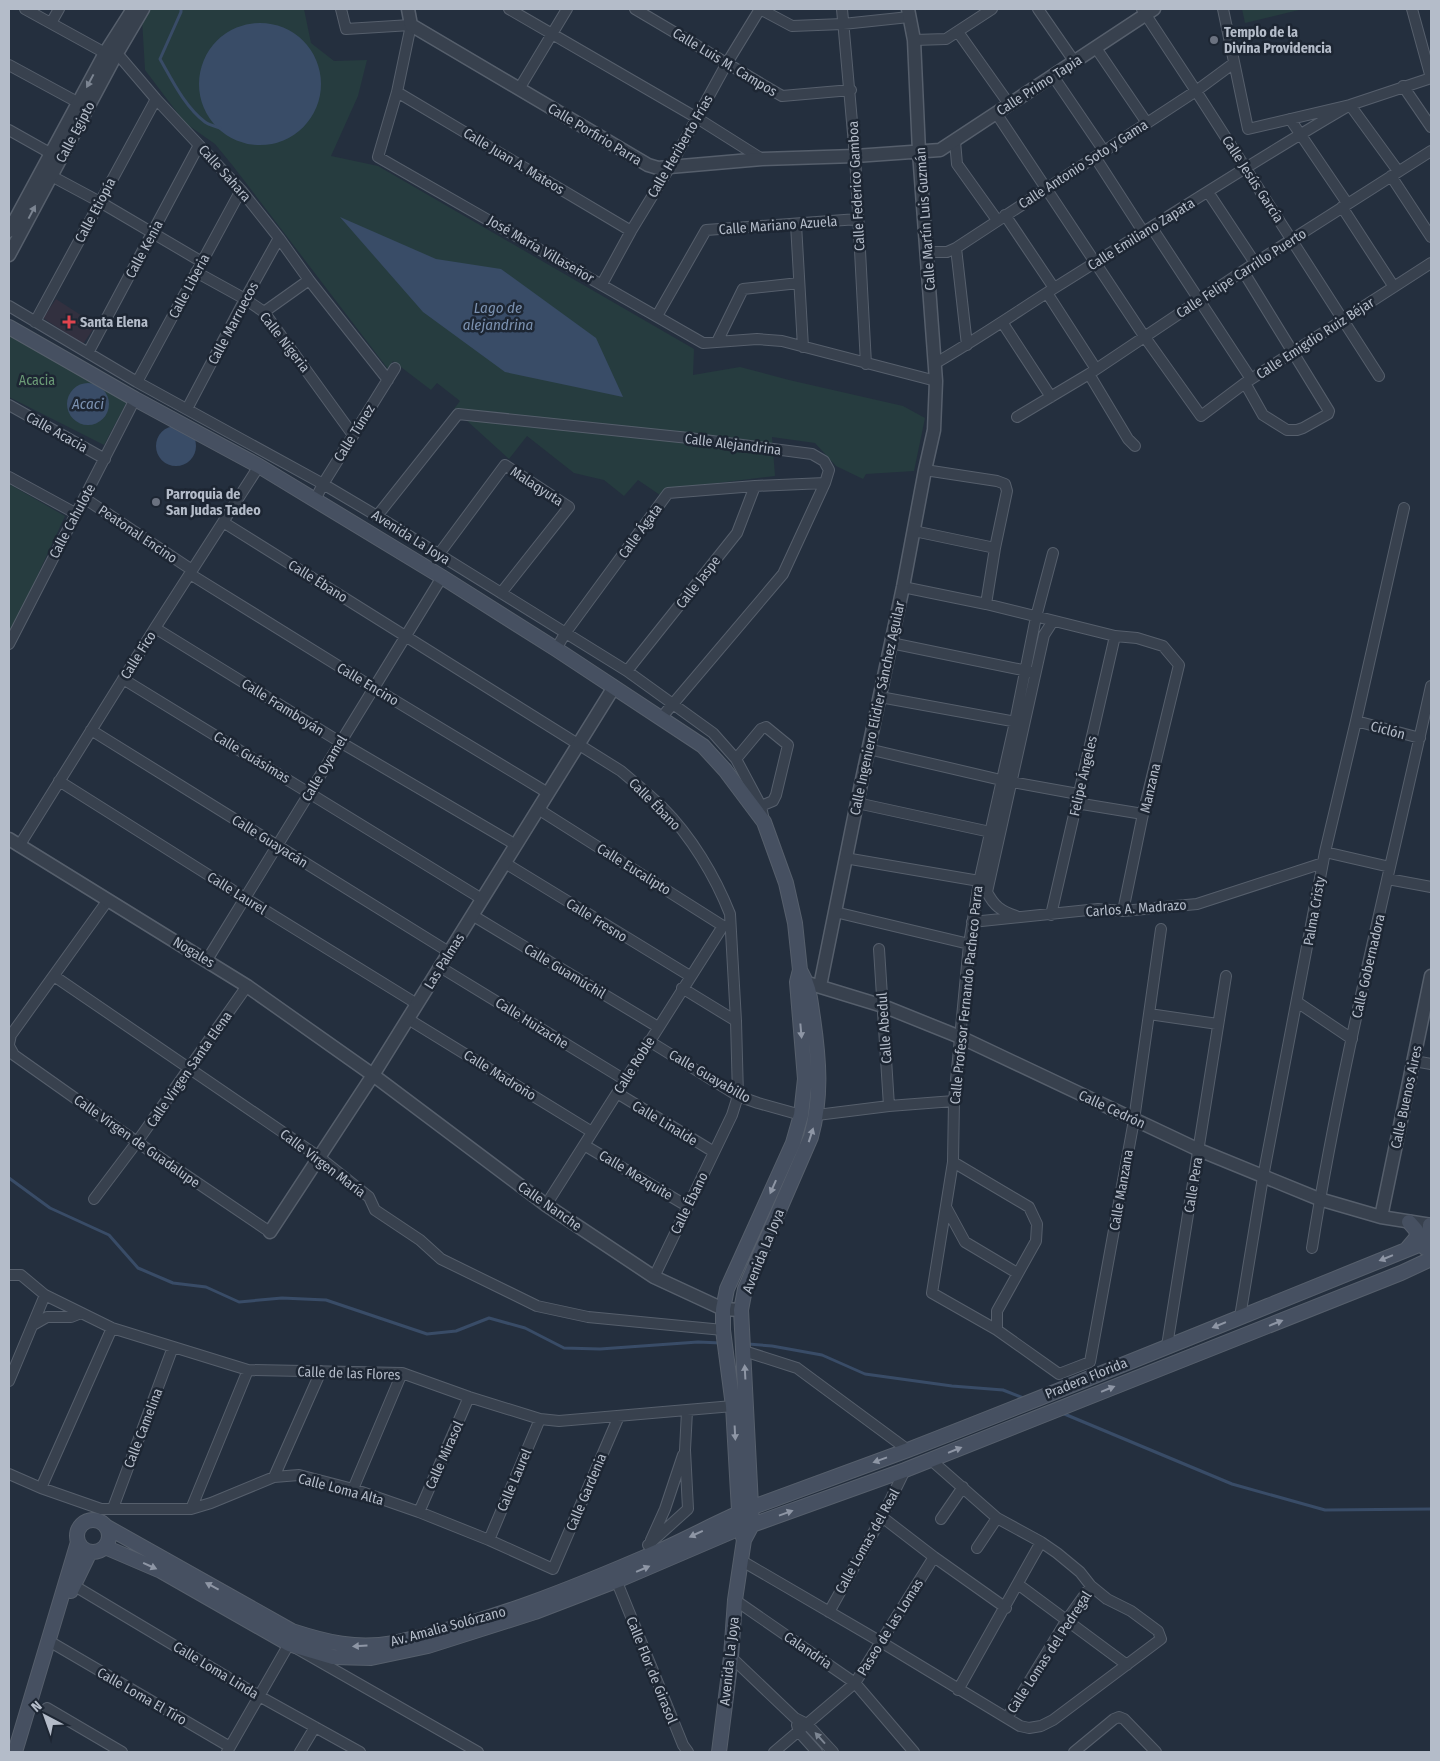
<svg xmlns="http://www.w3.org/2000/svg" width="1440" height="1761" viewBox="0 0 1440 1761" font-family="'Fira Sans Condensed',sans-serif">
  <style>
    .medical { fill: #32303f }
    .green { fill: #263c3f }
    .water { fill: #394c67 }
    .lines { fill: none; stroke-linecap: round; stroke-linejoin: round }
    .stream { stroke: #394c67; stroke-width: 3 }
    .minor-casing { stroke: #565f6c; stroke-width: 12 }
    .tertiary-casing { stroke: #565f6c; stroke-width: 15 }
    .secondary-casing { stroke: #565f6c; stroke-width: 16 }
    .minor { stroke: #38414e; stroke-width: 10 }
    .tertiary { stroke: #38414e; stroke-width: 12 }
    .secondary { stroke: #465061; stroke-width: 14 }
    .oneway { fill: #7c8592 }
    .oneway2 { fill: #8e96a5 }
    .worship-dot { fill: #6b7280; stroke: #1d2633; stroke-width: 2 }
    .health-dot { fill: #e0444e; stroke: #1d2633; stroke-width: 2 }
    .labels { text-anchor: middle; stroke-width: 5; stroke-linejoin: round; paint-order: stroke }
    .poi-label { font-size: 14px; font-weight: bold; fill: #b4bcc9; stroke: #1d2633; text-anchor: start }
    .street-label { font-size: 14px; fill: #b4bcc9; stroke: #1d2633 }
    .park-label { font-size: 14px; fill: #6b9a76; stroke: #1d2633 }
    .water-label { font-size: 15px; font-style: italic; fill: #7c92b1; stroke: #1d2633 }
  </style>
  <rect width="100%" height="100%" fill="#242f3e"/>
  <path class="medical" d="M56,299L96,325L83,344L43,318Z"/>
  <path class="green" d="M148,9H304L311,43L334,61L367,60L358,96L331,156L378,166L694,349L693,375L740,367L789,380L903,406L925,418L914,471L866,474L863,479L836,466L815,443L772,437L775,476L678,488L660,495L638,480L624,496L604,480L574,473L527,436L509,459L454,409L460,401L437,383L431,390L393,361L388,369L233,166L215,144L185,123L145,70L142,19Z
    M1242,9H1303L1245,23Z
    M9,333L129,398L104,445L9,397Z
    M9,484L65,516L9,637Z"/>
  <path class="water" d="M199 84a61 61 0 1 1 122 0a61 61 0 1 1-122 0Z
    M340,217L436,259L501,269L596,338L623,397L505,372L423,312Z
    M67 404a21 21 0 1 1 42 0a21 21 0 1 1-42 0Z
    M156 446a20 20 0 1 1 40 0a20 20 0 1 1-40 0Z"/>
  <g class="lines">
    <path class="stream" d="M181,9V12L160,59C172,80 185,107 205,122C209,125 215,126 220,128
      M9,1178L50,1208L109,1235L138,1268L173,1283L206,1287L239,1302L282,1298L326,1300L427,1334L456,1331L489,1318L525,1328L564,1348L600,1349L698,1342L721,1343
      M748,1344L772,1346L822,1355L865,1374L952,1386L1003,1390L1026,1399
      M1062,1413L1232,1484L1325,1510L1431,1509"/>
    <defs>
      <path id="minor" d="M25,9L105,53L116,55L121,58L156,99L241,190L279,238L309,280L388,380
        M341,9L346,29L411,25L397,92L378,157L703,343L757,339L782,341L936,381
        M509,9L697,118L762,159
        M635,9L782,96L851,90
        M842,9L855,156L866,364
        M1038,9L1074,61
        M1142,9L1196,91L1379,376
        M1223,9L1248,129L1350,105L1431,78
        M1412,9L1431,78
        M51,23L59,9
        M958,32L1009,104
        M914,40L946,39L992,9
        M1096,48L1147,123
        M9,65L79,103
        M1053,76L1104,151
        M1403,86L1431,127
        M519,89L567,9
        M397,92L631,231
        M996,113L1144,336L1201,416L1245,383L1431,263
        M1290,119L1347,203
        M9,130L57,157
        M955,141L957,164L997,220
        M1095,157L1144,233
        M44,172L100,202L202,262
        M1391,176L1431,237
        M1208,192L1255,263
        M1342,207L1394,287
        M1005,215L1054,288
        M796,224L803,347
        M1152,228L1251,379
        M956,248L967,345
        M928,252H947L956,248L1196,91L1234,63
        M1243,271L1329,411L1328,414L1303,428L1297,430H1287L1263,415L1245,383
        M196,272L245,299L264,312L353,435
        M602,284L631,231L670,167L727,63L760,9L792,26L843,24L909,17
        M1047,293L1096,369
        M9,306L137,382L323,484L377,516L627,671L713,733L736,759L761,806L764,821
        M264,312L309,280
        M657,316L706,230L858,219
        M35,322L156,99
        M1002,322L1051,397
        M717,342L743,289L799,283
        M88,353L199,145
        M934,364C976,340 1015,313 1056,287C1154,226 1250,163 1350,105L1398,171
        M1089,374L1128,439L1135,446
        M137,382L241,190
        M9,405L105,459
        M187,409L245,299L279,238
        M1017,417L1089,374L1255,263L1431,151
        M925,470L997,481L1005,484L1007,491L995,548L986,604
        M9,477L75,513
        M84,498L192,570
        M315,500L323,484L395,368
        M377,516L458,414L689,438L812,454L824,461L829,470L825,483L783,574L661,718
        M223,522L621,771C635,783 649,794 662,807C691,836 715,876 730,914L736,1021L738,1096L732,1115L654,1277
        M914,531L995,548
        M1053,553L1036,617L1015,722L979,882L969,944L954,1101L953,1162L932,1293L997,1330L1059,1374L1090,1362L1134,1120L1161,929
        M439,554L505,465L569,507L501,593
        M190,574L374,688L548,793
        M903,587L986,604L1115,636L1137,638L1163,646L1179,665L1143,814L1123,911
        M155,628L340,742L516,845
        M891,643L1032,672
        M9,644L135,399
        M556,649L566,632L668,493L755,486L825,483
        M627,671L737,533L755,486
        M123,679L482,899
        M880,697L1022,723
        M1356,721L1420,738
        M91,730L449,952
        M868,749L1001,780L1078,794
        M736,759L761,729L766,727L788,745L776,795L773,801L761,806
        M59,781L245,898L417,1004
        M857,803L995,833
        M1076,803L1143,814
        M538,809L723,926H728
        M19,846L155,628L259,466
        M1325,852L1390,867
        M845,858L985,882
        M505,863L690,976
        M1388,879L1431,887
        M835,912L969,944
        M472,915L658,1027
        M1051,915L1115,636
        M1016,916C1001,911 994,906 987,892L1044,635L1053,621
        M972,922L1098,909L1123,911L1197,904L1323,863
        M879,949L889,1106
        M207,960L442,577
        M440,967L625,1080
        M54,976L319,1157L369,1197L375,1210L420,1240L441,1259L537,1306L588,1317L723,1330
        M682,988L736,1021
        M1297,1002L1352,1039
        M1149,1014L1218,1024
        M408,1019L592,1132
        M649,1041L738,1096L758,1103L801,1115
        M9,1044L11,1035L108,900
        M9,1046L14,1055L137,1142L270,1232
        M1414,1061L1431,1064
        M617,1093L714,1152
        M817,1115L889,1106L954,1101
        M584,1145L687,1206
        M953,1162L1029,1207L1037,1224L1036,1241L997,1311V1330
        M94,1199L137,1142L247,986
        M546,1205L723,926
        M946,1207L965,1242L1017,1273
        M1312,1248C1342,1059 1390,873 1431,686
        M9,1275H21L45,1295L112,1328L248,1370L402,1373L469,1397L540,1419L559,1421L733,1406
        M1240,1317L1263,1177L1325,852L1356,721L1404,508
        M33,1325L47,1317H71L81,1313
        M1167,1346L1226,976
        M744,1351L797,1368L908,1450
        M9,1381L45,1295
        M9,1474L41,1488L101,1509H191L211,1503L274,1477L299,1475L353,1489L419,1512L489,1540L553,1569L619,1416
        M274,1477L321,1371
        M41,1488L112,1328
        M353,1489L402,1373
        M113,1508L173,1347
        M191,1509L248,1370
        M419,1512L469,1397
        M882,1517L934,1557L1006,1608
        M941,1519L963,1487
        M489,1540L540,1419
        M651,1540L665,1509L683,1455
        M648,1545L688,1509L685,1450L687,1411
        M977,1548L997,1518
        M742,1561L881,1642L1020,1726L1029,1728L1041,1726L1053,1720L1161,1639L1158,1631L1131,1611L1107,1599L1091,1586L1080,1572L1057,1553L1041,1542L997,1518L931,1460
        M73,1585L259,1696L360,1752
        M1019,1585L1127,1665
        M619,1587L683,1745L688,1752
        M735,1600L855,1683L914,1752
        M829,1612L882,1517L905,1470
        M54,1644L230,1747
        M731,1657L795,1718L807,1724L833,1752
        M958,1690L1041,1542
        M47,1708L122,1752
        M1007,1718L1066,1621L1091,1586
        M797,1725L799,1732L817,1752
        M227,1752L289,1644L478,1752
        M300,1752L315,1727
        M774,1752L855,1683L934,1557
        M1074,1752L1114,1719L1119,1717L1124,1719L1156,1752"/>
      <path id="tertiary" d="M408,9L411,25L648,165L658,168L762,159L855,156L940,150L1154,9
        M9,231L105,53L133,9
        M9,255L116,55L143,9
        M9,839L247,986L373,1075L546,1205L654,1277L723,1309L741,1310
        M811,984L883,1006L960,1037L1199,1150L1319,1199L1381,1217L1431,1225
        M820,986L857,803L903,587L925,470L934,430L936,381L919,152L914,40L908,9
        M1381,1217L1431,976
        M270,1232L373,1075L614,687"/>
      <path id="secondary" d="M9,327L135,399L259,466L442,577L556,649L703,746L725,770L764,822L786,883L795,923L800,970L797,982L805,1079L801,1115L793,1143L727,1289L723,1309V1330L733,1406L740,1528L744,1540
        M1425,1248L1429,1241L1430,1225
        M1406,1250L1417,1237L1416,1230L1409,1222
        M77 1536a16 16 0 1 1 32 0a16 16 0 1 1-32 0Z
        M107,1527L292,1631C326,1642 357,1650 393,1643C485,1624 574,1588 659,1551C691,1537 721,1520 753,1507C805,1488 857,1469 908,1450C1083,1382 1257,1310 1431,1240
        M105,1547L161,1571L289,1644L333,1657L371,1658L428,1646L535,1612L621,1579L740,1528L752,1525L905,1470L1401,1273L1431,1259
        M71,1591L90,1552
        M15,1752L78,1542
        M719,1752L731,1657L735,1600L744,1540L752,1525L741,1310L745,1289L811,1137C822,1097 819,1059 813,1018C810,999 810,987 800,970"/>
    </defs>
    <use href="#minor" class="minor-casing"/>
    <use href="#tertiary" class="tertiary-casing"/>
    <use href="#secondary" class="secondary-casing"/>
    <use href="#minor" class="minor"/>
    <use href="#tertiary" class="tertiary"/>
    <use href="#secondary" class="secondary"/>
  </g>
  <defs><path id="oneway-solid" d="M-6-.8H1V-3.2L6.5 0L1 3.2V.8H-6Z" transform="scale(1.25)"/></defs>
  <g class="oneway">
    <use href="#oneway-solid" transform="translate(90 81) rotate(118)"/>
    <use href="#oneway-solid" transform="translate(32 212) rotate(-62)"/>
    <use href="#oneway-solid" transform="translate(820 1738) rotate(-132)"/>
  </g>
  <g class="oneway2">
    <use href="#oneway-solid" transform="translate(801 1031) rotate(85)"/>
    <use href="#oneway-solid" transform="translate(811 1135) rotate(-72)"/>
    <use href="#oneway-solid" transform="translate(773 1187) rotate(114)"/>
    <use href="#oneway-solid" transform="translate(1386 1258) rotate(158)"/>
    <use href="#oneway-solid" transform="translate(1276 1323) rotate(-22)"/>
    <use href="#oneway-solid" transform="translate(1219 1325) rotate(158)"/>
    <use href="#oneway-solid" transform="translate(745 1372) rotate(-93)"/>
    <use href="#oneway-solid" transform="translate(1108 1389) rotate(-22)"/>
    <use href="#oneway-solid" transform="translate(735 1433) rotate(87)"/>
    <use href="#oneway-solid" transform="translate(955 1450) rotate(-22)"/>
    <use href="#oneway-solid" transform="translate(880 1460) rotate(160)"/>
    <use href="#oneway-solid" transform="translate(786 1513) rotate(-20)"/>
    <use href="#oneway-solid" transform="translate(696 1534) rotate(155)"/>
    <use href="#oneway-solid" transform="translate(150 1566) rotate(24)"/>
    <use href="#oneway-solid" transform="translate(643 1569) rotate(-23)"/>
    <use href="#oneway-solid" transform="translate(212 1586) rotate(-152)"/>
    <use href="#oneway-solid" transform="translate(360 1646) rotate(177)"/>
  </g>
  <g class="worship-dot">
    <circle cx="1214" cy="40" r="5"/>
    <circle cx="156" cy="502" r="5"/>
  </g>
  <path class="health-dot" d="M66.5 314.5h5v5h5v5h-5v5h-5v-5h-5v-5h5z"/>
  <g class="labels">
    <g class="poi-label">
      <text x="1224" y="37">Templo de la<tspan x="1224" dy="16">Divina Providencia</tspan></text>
      <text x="80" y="327">Santa Elena</text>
      <text x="166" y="499">Parroquia de<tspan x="166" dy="16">San Judas Tadeo</tspan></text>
    </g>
    <g class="street-label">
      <text transform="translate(725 62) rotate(31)" y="5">Calle Luis M. Campos</text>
      <text transform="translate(1039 85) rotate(-33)" y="5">Calle Primo Tapia</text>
      <text transform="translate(75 132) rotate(-62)" y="5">Calle Egipto</text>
      <text transform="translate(595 134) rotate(31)" y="5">Calle Porfirio Parra</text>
      <text transform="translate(680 146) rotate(-60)" y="5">Calle Heriberto Frías</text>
      <text transform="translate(514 161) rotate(31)" y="5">Calle Juan A. Mateos</text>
      <text transform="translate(1083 164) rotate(-33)" y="5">Calle Antonio Soto y Gama</text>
      <text transform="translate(225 173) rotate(48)" y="5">Calle Sahara</text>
      <text transform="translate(1253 179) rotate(57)" y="5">Calle Jesús García</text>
      <text transform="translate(856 186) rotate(-93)" y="5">Calle Federico Gamboa</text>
      <text transform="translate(95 210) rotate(-62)" y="5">Calle Etiopía</text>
      <text transform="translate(925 219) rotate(-94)" y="5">Calle Martín Luis Guzmán</text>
      <text transform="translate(778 225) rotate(-4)" y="5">Calle Mariano Azuela</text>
      <text transform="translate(1141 234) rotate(-32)" y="5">Calle Emiliano Zapata</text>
      <text transform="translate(144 249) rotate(-62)" y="5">Calle Kenia</text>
      <text transform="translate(541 249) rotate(30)" y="5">José María Villaseñor</text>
      <text transform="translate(1241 273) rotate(-33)" y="5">Calle Felipe Carrillo Puerto</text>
      <text transform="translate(189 286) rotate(-62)" y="5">Calle Liberia</text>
      <text transform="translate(233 323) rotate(-62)" y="5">Calle Marruecos</text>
      <text transform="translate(1315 338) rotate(-33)" y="5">Calle Emigdio Ruiz Béjar</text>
      <text transform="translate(285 342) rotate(52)" y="5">Calle Nigeria</text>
      <text transform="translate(57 432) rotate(29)" y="5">Calle Acacia</text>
      <text transform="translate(354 433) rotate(-58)" y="5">Calle Túnez</text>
      <text transform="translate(733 444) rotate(7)" y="5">Calle Alejandrina</text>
      <text transform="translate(537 486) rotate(33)" y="5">Malaqyuta</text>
      <text transform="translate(72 521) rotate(-62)" y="5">Calle Cahulote</text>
      <text transform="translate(640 531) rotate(-54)" y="5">Calle Ágata</text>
      <text transform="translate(138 534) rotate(34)" y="5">Peatonal Encino</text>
      <text transform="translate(411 537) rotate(32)" y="5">Avenida La Joya</text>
      <text transform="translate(318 581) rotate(32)" y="5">Calle Ébano</text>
      <text transform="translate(698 582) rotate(-52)" y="5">Calle Jaspe</text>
      <text transform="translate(138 655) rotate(-58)" y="5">Calle Fico</text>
      <text transform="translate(368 684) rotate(31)" y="5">Calle Encino</text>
      <text transform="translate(283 707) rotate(32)" y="5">Calle Framboyán</text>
      <text transform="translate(877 708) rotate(-78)" y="5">Calle Ingeniero Elidier Sánchez Aguilar</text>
      <text transform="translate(1388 730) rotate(15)" y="5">Ciclón</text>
      <text transform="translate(252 757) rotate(31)" y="5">Calle Guásimas</text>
      <text transform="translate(324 768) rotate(-59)" y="5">Calle Oyamel</text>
      <text transform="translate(1083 776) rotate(-77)" y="5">Felipe Ángeles</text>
      <text transform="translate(1150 788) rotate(-77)" y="5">Manzana</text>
      <text transform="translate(655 804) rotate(45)" y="5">Calle Ébano</text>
      <text transform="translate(270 841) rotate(32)" y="5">Calle Guayacán</text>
      <text transform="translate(634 869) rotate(32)" y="5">Calle Eucalipto</text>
      <text transform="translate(237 893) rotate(32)" y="5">Calle Laurel</text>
      <text transform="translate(1136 908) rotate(-4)" y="5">Carlos A. Madrazo</text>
      <text transform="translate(1314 911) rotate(-80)" y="5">Palma Cristy</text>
      <text transform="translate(597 920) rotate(32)" y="5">Calle Fresno</text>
      <text transform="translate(194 952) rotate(31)" y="5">Nogales</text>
      <text transform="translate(444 961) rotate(-58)" y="5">Las Palmas</text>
      <text transform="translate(1368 966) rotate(-77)" y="5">Calle Gobernadora</text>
      <text transform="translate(565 971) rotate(31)" y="5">Calle Guamúchil</text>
      <text transform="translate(966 995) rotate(-84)" y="5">Calle Profesor Fernando Pacheco Parra</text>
      <text transform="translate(532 1023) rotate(32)" y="5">Calle Huizache</text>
      <text transform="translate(884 1028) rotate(-94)" y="5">Calle Abedul</text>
      <text transform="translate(634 1065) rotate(-58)" y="5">Calle Roble</text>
      <text transform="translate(189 1069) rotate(-55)" y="5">Calle Virgen Santa Elena</text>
      <text transform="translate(500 1075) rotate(32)" y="5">Calle Madroño</text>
      <text transform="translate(710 1076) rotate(30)" y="5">Calle Guayabillo</text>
      <text transform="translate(1406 1097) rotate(-78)" y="5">Calle Buenos Aires</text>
      <text transform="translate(1112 1109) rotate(25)" y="5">Calle Cedrón</text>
      <text transform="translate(665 1123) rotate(31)" y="5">Calle Linalde</text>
      <text transform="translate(137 1141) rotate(35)" y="5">Calle Virgen de Guadalupe</text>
      <text transform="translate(323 1163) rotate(37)" y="5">Calle Virgen María</text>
      <text transform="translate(636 1175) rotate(31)" y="5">Calle Mezquite</text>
      <text transform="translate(1193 1185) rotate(-81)" y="5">Calle Pera</text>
      <text transform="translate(1121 1190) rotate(-80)" y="5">Calle Manzana</text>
      <text transform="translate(689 1203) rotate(-64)" y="5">Calle Ébano</text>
      <text transform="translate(550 1206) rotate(35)" y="5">Calle Nanche</text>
      <text transform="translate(763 1251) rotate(-68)" y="5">Avenida La Joya</text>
      <text transform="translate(349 1373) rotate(2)" y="5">Calle de las Flores</text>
      <text transform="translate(1086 1378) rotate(-22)" y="5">Pradera Florida</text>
      <text transform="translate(143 1428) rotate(-69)" y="5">Calle Camelina</text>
      <text transform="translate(444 1455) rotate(-66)" y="5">Calle Mirasol</text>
      <text transform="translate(514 1480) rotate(-67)" y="5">Calle Laurel</text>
      <text transform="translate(341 1489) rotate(15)" y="5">Calle Loma Alta</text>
      <text transform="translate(586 1492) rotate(-67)" y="5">Calle Gardenia</text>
      <text transform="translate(867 1541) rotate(-61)" y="5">Calle Lomas del Real</text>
      <text transform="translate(448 1626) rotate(-15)" y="5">Av. Amalia Solórzano</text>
      <text transform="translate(890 1627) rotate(-58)" y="5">Paseo de las Lomas</text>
      <text transform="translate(808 1650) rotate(34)" y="5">Calandria</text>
      <text transform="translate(1049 1652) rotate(-57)" y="5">Calle Lomas del Pedregal</text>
      <text transform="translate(729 1661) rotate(-84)" y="5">Avenida La Joya</text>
      <text transform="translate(216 1670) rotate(31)" y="5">Calle Loma Linda</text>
      <text transform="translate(652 1670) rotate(68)" y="5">Calle Flor de Girasol</text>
      <text transform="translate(142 1696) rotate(30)" y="5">Calle Loma El Tiro</text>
    </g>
    <g class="park-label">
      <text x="37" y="385">Acacia</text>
    </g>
    <g class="water-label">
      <text x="498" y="313">Lago de<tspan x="498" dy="17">alejandrina</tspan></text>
      <text x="88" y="409">Acaci</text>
    </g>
  </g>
  <rect width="1440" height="1761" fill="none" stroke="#b4bcc9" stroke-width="20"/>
  <g transform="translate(45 1716) rotate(319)" stroke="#1d2633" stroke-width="4" paint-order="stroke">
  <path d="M0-4L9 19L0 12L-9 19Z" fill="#b4bcc9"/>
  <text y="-8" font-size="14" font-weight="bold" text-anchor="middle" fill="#b4bcc9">N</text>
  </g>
</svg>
